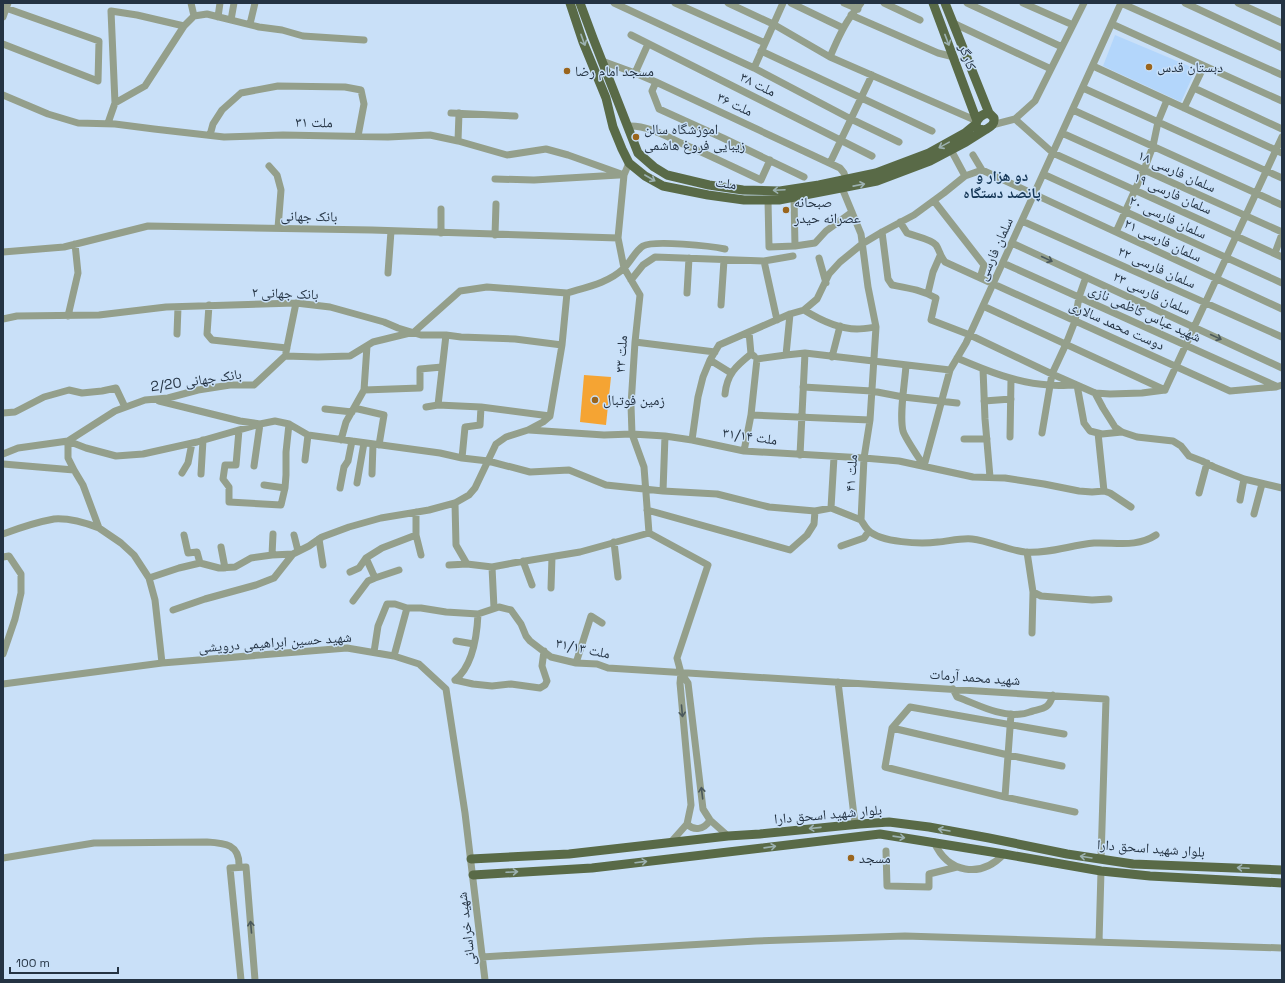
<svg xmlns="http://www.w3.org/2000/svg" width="1285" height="983" viewBox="0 0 1285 983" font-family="'Space Grotesk','Noto Naskh Arabic',sans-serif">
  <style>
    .built { fill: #b3d6fb }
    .grass { fill: #f5a433 }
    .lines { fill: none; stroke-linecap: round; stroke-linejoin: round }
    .minor { stroke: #949f8b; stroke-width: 7 }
    .major { stroke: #596a47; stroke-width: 9 }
    .oneway { stroke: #9cb1b1 }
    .oneway2 { stroke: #4b595c }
    .poi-dot { fill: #9a651d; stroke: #c9e0f8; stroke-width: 1.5 }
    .labels { text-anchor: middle; stroke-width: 3; stroke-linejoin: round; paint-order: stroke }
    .street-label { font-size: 14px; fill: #243343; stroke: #c9e0f8 }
    .poi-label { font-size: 14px; fill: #243343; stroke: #c9e0f8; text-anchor: start }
    .neighbourhood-label { font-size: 15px; font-weight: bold; fill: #143656; stroke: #c9e0f8 }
  </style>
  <rect width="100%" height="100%" fill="#c9e0f8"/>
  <path class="built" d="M1115,35L1196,69L1181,102L1103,66Z"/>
  <path class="grass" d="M584,375L611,377L606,425L580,422Z"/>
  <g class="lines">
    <path class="minor" d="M191,3L194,16
      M614,3L754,68L851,119L899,142
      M675,3L765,43
      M728,3L773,24L830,57L977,121
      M791,3L843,28
      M844,3L858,9
      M884,3L920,20
      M967,3L1062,47
      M1023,3L1073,25
      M1121,3L1282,75
      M1185,3L1282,48
      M1238,3L1282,23
      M3,7L99,41L98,81L3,44
      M851,15L938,53L954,57
      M3,17L8,3
      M218,17L220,3
      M231,20L234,3
      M953,23L1051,69
      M250,24L255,3
      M1112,24L1282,101
      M631,35L872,156
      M648,44L635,73L656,82L840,168L844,173L846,179
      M761,51L932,131
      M830,57C836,43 842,28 851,16C854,11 858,8 861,3
      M602,61L635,73
      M1093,66L1282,153
      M754,68L783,3
      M656,82L652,91L659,109L723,138L804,177
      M1083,88L1282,178
      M1194,88L1282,129
      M3,95L48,114L78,123L115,124L154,129L224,137L283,135L388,137L430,135L458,141L507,155L546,149L568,155L624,175
      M115,103L145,86L184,26L194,16L207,14L259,27L282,30L303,36L364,40
      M1184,108L1204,66
      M1073,110L1282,205
      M451,113L515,116
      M1015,119L1053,153L1282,257
      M108,123L115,103L111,11L137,15L184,26
      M992,125L1015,119L1035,101L1084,3
      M628,126C647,125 666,136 683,144C709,155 735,168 761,180L770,160
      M1062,133L1282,232
      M210,135L213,124L222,110L241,93L278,86L345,87L361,90L364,104L358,136
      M458,141L459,113
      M951,150L965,176
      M973,155L982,170
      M629,163L624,175L618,238L624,268L640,295L635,342L631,405L632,434L644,467L649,533L708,565L677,658L681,673L688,683L703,809L710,820L728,836
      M830,163L872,75
      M269,166L277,175L281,190L278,228
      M1043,174L1282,283
      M495,179L534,180L619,175
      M794,197L795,246
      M768,200L769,247L795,246L815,243L826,231L852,212
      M934,201L984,265L980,278
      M441,209V233
      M1022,221L1282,337
      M900,222L907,233C914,236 931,239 936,245C940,251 940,256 945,262L1230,391L1276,387L1282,385
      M882,232L888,279L892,285C908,288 922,290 936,298L931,320L970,335L1052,374L1095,393L1110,394L1142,393L1165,390
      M1116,232L1144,170L1153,146L1158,122L1167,100
      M495,235L496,204
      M1012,243L1282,368
      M3,252L64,247L148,226L372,230L618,238
      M1275,253L1282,234
      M819,258L826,283
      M764,261L777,320
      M1003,263L1276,386
      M388,273L391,231
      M631,280L643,265L655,257L764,261L793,256
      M687,293L689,258
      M928,293L933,272L940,256
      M209,305L207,334L212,340L287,348
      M721,305L724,260
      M983,306L1165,390
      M804,310C820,320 838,329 857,329C863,329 869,328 876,327
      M68,316L78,273L75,244
      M3,319L17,316L99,315L166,307L296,303L330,307L384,322L398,328L421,335H446L461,337L515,339L562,345
      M749,332L751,354L754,356
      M177,334L178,307
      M635,342L715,352
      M286,352L296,303
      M786,355L790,314
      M832,357L840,326
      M957,358C987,371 1017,383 1049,385C1059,386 1068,385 1077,385L1084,423L1090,431L1102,434L1122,432
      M710,360L731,373
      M906,365C905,383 899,414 903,431C905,438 919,458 924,466
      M983,369L985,419L990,477
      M803,387L872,391L903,397L957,403
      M364,390L420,388V369L442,367
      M1165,390L1282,137
      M1095,393L1103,408L1115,427L1122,432L1137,437L1173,441L1181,446L1189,456L1202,461L1214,467L1244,479L1282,488
      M725,394C727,374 736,366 751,354
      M159,401L240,421L260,424L254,466
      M984,401L1011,399
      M438,405L446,335
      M426,407L438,405L481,407L550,416
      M354,408L384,415L379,445
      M325,409L352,412
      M3,413L15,412L44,397L69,390L82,393L102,391L116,388L125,407
      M870,420L751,415L757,359L786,355L805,353L950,370L966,343L1121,3
      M239,430L236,465H225L223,479L229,487V502L281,505L285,488
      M529,430L604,435L632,434L665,436L692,440L744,451L864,458L899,461L973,477L1005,478L1044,484L1079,491L1092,492L1104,491L1110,493L1131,507
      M1042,433L1052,374L1066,344L1075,321L1079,297L1086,277
      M1098,433L1104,491
      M1010,437L1011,379
      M964,439H987
      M341,440L346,422L364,390L367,346
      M692,440L698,397L703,377L710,360L719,345L790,314L804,310L817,299L829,274L840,262L862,244L882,232L914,215L944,193L965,176L982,170L1282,309
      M744,451L751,415
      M3,454L18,448L68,441L115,411L145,400L168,398L198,390L230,385H254L285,356L318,357L350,356L373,342L414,332L460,291L487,287L567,293
      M800,455L805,353
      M462,458L465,427L480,425L481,407
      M305,460L308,435
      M3,464L74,470L83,485L99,528L121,543L134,555L149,578L155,600L162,663
      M924,466L950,370
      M74,470L68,458V441L86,448L116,456L143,454L197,442L260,424L275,421L289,424L308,435L440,453L462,458L488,461L530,472L569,470L606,485L663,491L717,494L769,507L815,511
      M182,473L188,463L192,443
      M201,474L203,440
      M372,474L373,444
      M357,483L364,443
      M264,485L285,488L286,475V452L289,424
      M340,488L344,467L348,461L352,441
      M663,491L665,436
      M1199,493L1207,463
      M1240,500L1244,479
      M455,503L456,545L467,564
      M831,508L834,457
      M647,510L790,550L807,535L814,524L815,511L831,508L861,520L864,458L870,420L876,327L868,287L861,234L842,188
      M416,512V535L421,555
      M1254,514L1262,484
      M861,520C863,523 865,527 868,530C881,543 921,544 938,542C949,541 961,538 972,539C990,541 1007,550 1025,552C1048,554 1071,545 1094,543C1116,542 1136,548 1156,535
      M3,534C19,528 37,522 54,519C68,518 86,523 99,528
      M184,535L188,553L197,552L200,563
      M294,535L298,551
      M319,539L323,565
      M614,542L618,577
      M841,546L864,538L869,531
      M221,547L225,568
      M1027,552L1033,592L1041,596L1092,600L1109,599
      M272,555L273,534
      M3,557L9,556L21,574V593L15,619L3,654
      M366,558L375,578
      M523,561L532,585
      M449,565L467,564L492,567L513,563L580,552L649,533
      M492,567L494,608
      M350,572L359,568L366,558L382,548L416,535
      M149,578L179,568L200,563L219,568L235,567L251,558L272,555L293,554L309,546L322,537L349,527L381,518L429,510L455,503L469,495L475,488L496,444L506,437L528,430L543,422L550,416L562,345L567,293C587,287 608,283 623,269C630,263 635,251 643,246C654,240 711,246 725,249
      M551,588L552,557
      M353,601L368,581L375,578L399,570
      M173,610L205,599L256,585L274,578L293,554
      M1032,633L1033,592
      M456,641L474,644
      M374,652L378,626L387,604H395L407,608H421L446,612L478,614L499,607L511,610L521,624L526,636L530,641L551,657L576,663L597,664L608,668L1106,699L1101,859
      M394,656L407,608
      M576,663L591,616L602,623
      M455,680L473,684L492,686L511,684L540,688L545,685L547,681L542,666L544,651
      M455,680C473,666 477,636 478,614
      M838,682L855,824
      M3,684L162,663L347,648L394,656L419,664L446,689L465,813L485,980
      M953,689L957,697C977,704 999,717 1021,714C1025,714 1029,712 1033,711C1045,708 1049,708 1053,695
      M892,728L1008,755L1062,766
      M1064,734L910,707L892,728L885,767L1005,797L1075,812
      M1005,797L1011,714
      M687,824C694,831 704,830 710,820
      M671,842L687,824L691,805L680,683L681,673
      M934,842C948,873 980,879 1004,854
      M886,851L887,886L929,887V874L957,867
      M3,858L94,843L207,842C225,843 240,844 239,867
      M1099,942L1101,871
      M482,957L756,941L905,936L1282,948
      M241,980L230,868L246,867L255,980"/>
    <path class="major" d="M570,3L583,42L606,98L613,127L622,149L629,163L645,176L663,186L708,195L744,200H779L877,181L930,161L966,142L985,130
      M580,3L593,38L638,153L654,167L667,175L709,185L743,190L780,191L819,185L876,173L929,153L965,133L976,124
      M933,3L977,121
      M945,3L989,113
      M989,113L994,118C995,125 990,127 985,130L978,129L976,125C977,118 982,114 989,113Z
      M471,859L569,854L728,836L760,834L860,824L889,822L929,827L989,838L1067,854L1133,864L1282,870
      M473,875L592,868L880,834L1004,854L1101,871L1150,876L1282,883"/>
  </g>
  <defs><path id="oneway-shaft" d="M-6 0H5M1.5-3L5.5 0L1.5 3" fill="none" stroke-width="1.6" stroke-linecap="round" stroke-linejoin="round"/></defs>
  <g class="oneway">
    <use href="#oneway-shaft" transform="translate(583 40) rotate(70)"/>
    <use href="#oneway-shaft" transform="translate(947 40) rotate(69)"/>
    <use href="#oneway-shaft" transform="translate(944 145) rotate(151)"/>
    <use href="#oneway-shaft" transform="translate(650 178) rotate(30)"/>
    <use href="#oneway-shaft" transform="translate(859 185) rotate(-11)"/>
    <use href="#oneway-shaft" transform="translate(779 190) rotate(177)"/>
    <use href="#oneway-shaft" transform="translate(815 828) rotate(174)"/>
    <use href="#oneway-shaft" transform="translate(944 830) rotate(-170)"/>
    <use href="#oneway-shaft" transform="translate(899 837) rotate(8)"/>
    <use href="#oneway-shaft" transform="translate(770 847) rotate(-8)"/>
    <use href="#oneway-shaft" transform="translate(1086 857) rotate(-171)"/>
    <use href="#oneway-shaft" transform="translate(641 862) rotate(-7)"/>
    <use href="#oneway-shaft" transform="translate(1243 868) rotate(-177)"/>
    <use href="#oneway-shaft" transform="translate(512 872) rotate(-3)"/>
  </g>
  <g class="oneway2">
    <use href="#oneway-shaft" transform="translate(1047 259) rotate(25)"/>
    <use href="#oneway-shaft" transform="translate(1216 337) rotate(25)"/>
    <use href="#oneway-shaft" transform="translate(682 711) rotate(85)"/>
    <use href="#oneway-shaft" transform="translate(702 793) rotate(-97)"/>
    <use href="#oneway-shaft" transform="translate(251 927) rotate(-95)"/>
  </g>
  <g class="poi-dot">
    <circle cx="1149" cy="67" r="4"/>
    <circle cx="567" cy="71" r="4"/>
    <circle cx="636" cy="137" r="4"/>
    <circle cx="786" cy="210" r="4"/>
    <circle cx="595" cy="400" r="4"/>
    <circle cx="851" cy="858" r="4"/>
  </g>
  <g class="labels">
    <g class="street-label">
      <text transform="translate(968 57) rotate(70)" y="5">کارگر</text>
      <text transform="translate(758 84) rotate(26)" y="5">ملت ۳۸</text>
      <text transform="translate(735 104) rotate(25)" y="5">ملت ۳۶</text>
      <text transform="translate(314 122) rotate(1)" y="5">ملت ۳۱</text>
      <text transform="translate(1177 171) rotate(24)" y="5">سلمان فارسی ۱۸</text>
      <text transform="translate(726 183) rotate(8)" y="5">ملت</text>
      <text transform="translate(1173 193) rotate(24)" y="5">سلمان فارسی ۱۹</text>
      <text transform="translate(309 216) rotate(1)" y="5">بانک جهانی</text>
      <text transform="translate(1168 217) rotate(25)" y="5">سلمان فارسی ۲۰</text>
      <text transform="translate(1163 240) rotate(25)" y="5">سلمان فارسی ۲۱</text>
      <text transform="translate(995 249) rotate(-66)" y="5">سلمان فارسی</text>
      <text transform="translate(1157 267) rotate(24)" y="5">سلمان فارسی ۲۲</text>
      <text transform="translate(285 293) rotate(2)" y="5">بانک جهانی ۲</text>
      <text transform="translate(1152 293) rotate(25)" y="5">سلمان فارسی ۲۳</text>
      <text transform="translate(1145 313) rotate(24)" y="5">شهید عباس کاظمی نازی</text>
      <text transform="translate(1117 325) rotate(24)" y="5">دوست محمد سالاری</text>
      <text transform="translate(621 354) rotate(-86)" y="5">ملت ۳۳</text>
      <text transform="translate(196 380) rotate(-8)" y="5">بانک جهانی 2/20</text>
      <text transform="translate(750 436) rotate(8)" y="5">ملت ۳۱/۱۴</text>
      <text transform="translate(851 473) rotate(-86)" y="5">ملت ۴۱</text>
      <text transform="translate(275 642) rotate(-4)" y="5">شهید حسین ابراهیمی درویشی</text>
      <text transform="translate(583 648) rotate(12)" y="5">ملت ۳۱/۱۳</text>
      <text transform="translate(975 677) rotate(4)" y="5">شهید محمد آرمات</text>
      <text transform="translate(828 814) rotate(-5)" y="5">بلوار شهید اسحق دارا</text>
      <text transform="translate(1151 848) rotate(4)" y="5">بلوار شهید اسحق دارا</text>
      <text transform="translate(466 929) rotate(-97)" y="5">شهید خراسانی</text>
    </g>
    <g class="poi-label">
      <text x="1157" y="72">دبستان قدس</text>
      <text x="575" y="76">مسجد امام رضا</text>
      <text x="644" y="134">اموزشگاه سالن<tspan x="644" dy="16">زیبایی فروغ هاشمی</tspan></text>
      <text x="794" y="207">صبحانه<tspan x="794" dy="16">عصرانه حیدر</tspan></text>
      <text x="603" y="405">زمین فوتبال</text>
      <text x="859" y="863">مسجد</text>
    </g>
    <g class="neighbourhood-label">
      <text x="1002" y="181">دو هزار و<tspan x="1002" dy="17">پانصد دستگاه</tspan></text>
    </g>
  </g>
  <rect width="1285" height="983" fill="none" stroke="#243343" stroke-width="8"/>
  <path d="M10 967v6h108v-6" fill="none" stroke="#243343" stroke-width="2"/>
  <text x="16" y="967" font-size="12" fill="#243343" stroke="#c9e0f8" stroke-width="3" paint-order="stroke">100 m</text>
</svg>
